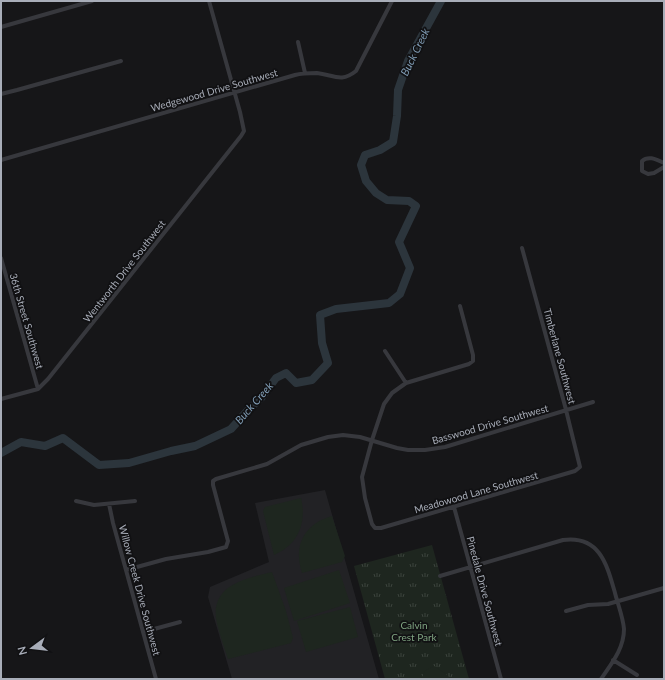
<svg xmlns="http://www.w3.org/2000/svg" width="665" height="680" viewBox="0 0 665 680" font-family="Lato,sans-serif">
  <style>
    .built { fill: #222225 }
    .grass { fill: url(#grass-tufts) }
    .pitch { fill: #1e261f }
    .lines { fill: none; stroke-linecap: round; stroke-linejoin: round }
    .river { stroke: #2c353c; stroke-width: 8 }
    .minor { stroke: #37383d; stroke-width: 4 }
    .labels { text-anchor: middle; stroke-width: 3.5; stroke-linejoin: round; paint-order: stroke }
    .street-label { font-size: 10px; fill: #a8adb8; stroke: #111113 }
    .park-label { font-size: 10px; fill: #7fa381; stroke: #111113 }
    .water-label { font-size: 11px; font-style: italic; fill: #7f9bb3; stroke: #111113 }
  </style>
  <defs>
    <pattern id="grass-tufts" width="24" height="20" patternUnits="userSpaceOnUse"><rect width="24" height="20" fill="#1e261f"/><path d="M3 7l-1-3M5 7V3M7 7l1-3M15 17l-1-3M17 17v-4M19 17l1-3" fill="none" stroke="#3c433d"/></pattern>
  </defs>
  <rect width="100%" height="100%" fill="#161618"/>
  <path class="built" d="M325,490L379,679H232L208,597L210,587L269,562L255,503Z"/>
  <path class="grass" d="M432,545L469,679H385L354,566Z"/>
  <path class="pitch" d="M301,498C307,523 298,545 274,555L263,511L265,507Z
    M332,516L345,556L342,562L302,573C293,546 304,524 332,516Z
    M339,570L350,603L294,621L284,588Z
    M272,572L286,611L293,638L291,643L228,659C224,646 218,631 216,618C212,584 248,578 272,572Z
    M350,607L358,637L306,652L297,621Z
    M434,666L446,674L451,679H421L425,671Z"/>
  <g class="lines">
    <path class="river" d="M1,453L21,442L45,446L63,438L99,465L129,463L171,451L195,446L231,429L250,408L262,397L276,378L286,373L296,383L312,380L328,363L322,343L320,315L336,309L389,303L400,294L410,268L399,242L416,206L409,201L387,200L376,193L366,181L361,165L365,155L380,150L393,142L397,116L398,90L408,61L441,1"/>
    <path class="minor" d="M1,27L92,1
      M298,42L305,73
      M1,94L17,90L121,61
      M1,160L295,75C302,73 309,73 317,73C334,75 341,83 356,71L392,1
      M664,163C657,160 649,155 642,161V171L648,174L654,173L664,167
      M1,258L38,389
      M460,306L473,355V361L469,364L406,383L392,393L384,404L372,440L362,477L365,498L372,524L375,528H381L575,471L580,467L565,406L522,248
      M385,351L406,383
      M1,399L38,389L48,379L241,136L244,131L240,112L209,1
      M76,501L94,505L135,501
      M109,504L113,523L156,679
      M454,507L501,679
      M126,570L166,559L208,552L226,547L228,541L213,485V481L216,479L267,464L301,445L328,437L343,435L360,437L397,448L408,450H425L445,447L593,402
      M440,576L563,540C600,535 607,565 615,593C618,605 623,617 624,629C624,649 611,664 601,679
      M566,611L588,605L608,604L664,588
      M143,632L180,622
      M613,660L637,675"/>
  </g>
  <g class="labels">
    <g class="street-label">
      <text transform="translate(214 90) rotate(-16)" y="4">Wedgewood Drive Southwest</text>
      <text transform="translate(124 271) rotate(-52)" y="4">Wentworth Drive Southwest</text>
      <text transform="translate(27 321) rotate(74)" y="4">36th Street Southwest</text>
      <text transform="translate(560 356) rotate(75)" y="4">Timberlane Southwest</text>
      <text transform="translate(490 424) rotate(-16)" y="4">Basswood Drive Southwest</text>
      <text transform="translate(476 492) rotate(-16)" y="4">Meadowood Lane Southwest</text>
      <text transform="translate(140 590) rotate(75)" y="4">Willow Creek Drive Southwest</text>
      <text transform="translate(485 591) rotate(75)" y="4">Pinedale Drive Southwest</text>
    </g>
    <g class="park-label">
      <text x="414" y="629">Calvin<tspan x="414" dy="12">Crest Park</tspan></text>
    </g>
    <g class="water-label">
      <text transform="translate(415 52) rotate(-64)" y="4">Buck Creek</text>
      <text transform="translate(254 403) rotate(-49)" y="4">Buck Creek</text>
    </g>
  </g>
  <rect width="665" height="680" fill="none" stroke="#a8adb8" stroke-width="4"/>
  <g transform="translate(32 648) rotate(255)" stroke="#111113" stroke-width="3" paint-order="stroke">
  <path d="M0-3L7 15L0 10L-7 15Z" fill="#a8adb8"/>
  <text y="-6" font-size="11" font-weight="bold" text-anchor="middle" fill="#a8adb8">N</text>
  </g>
</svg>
